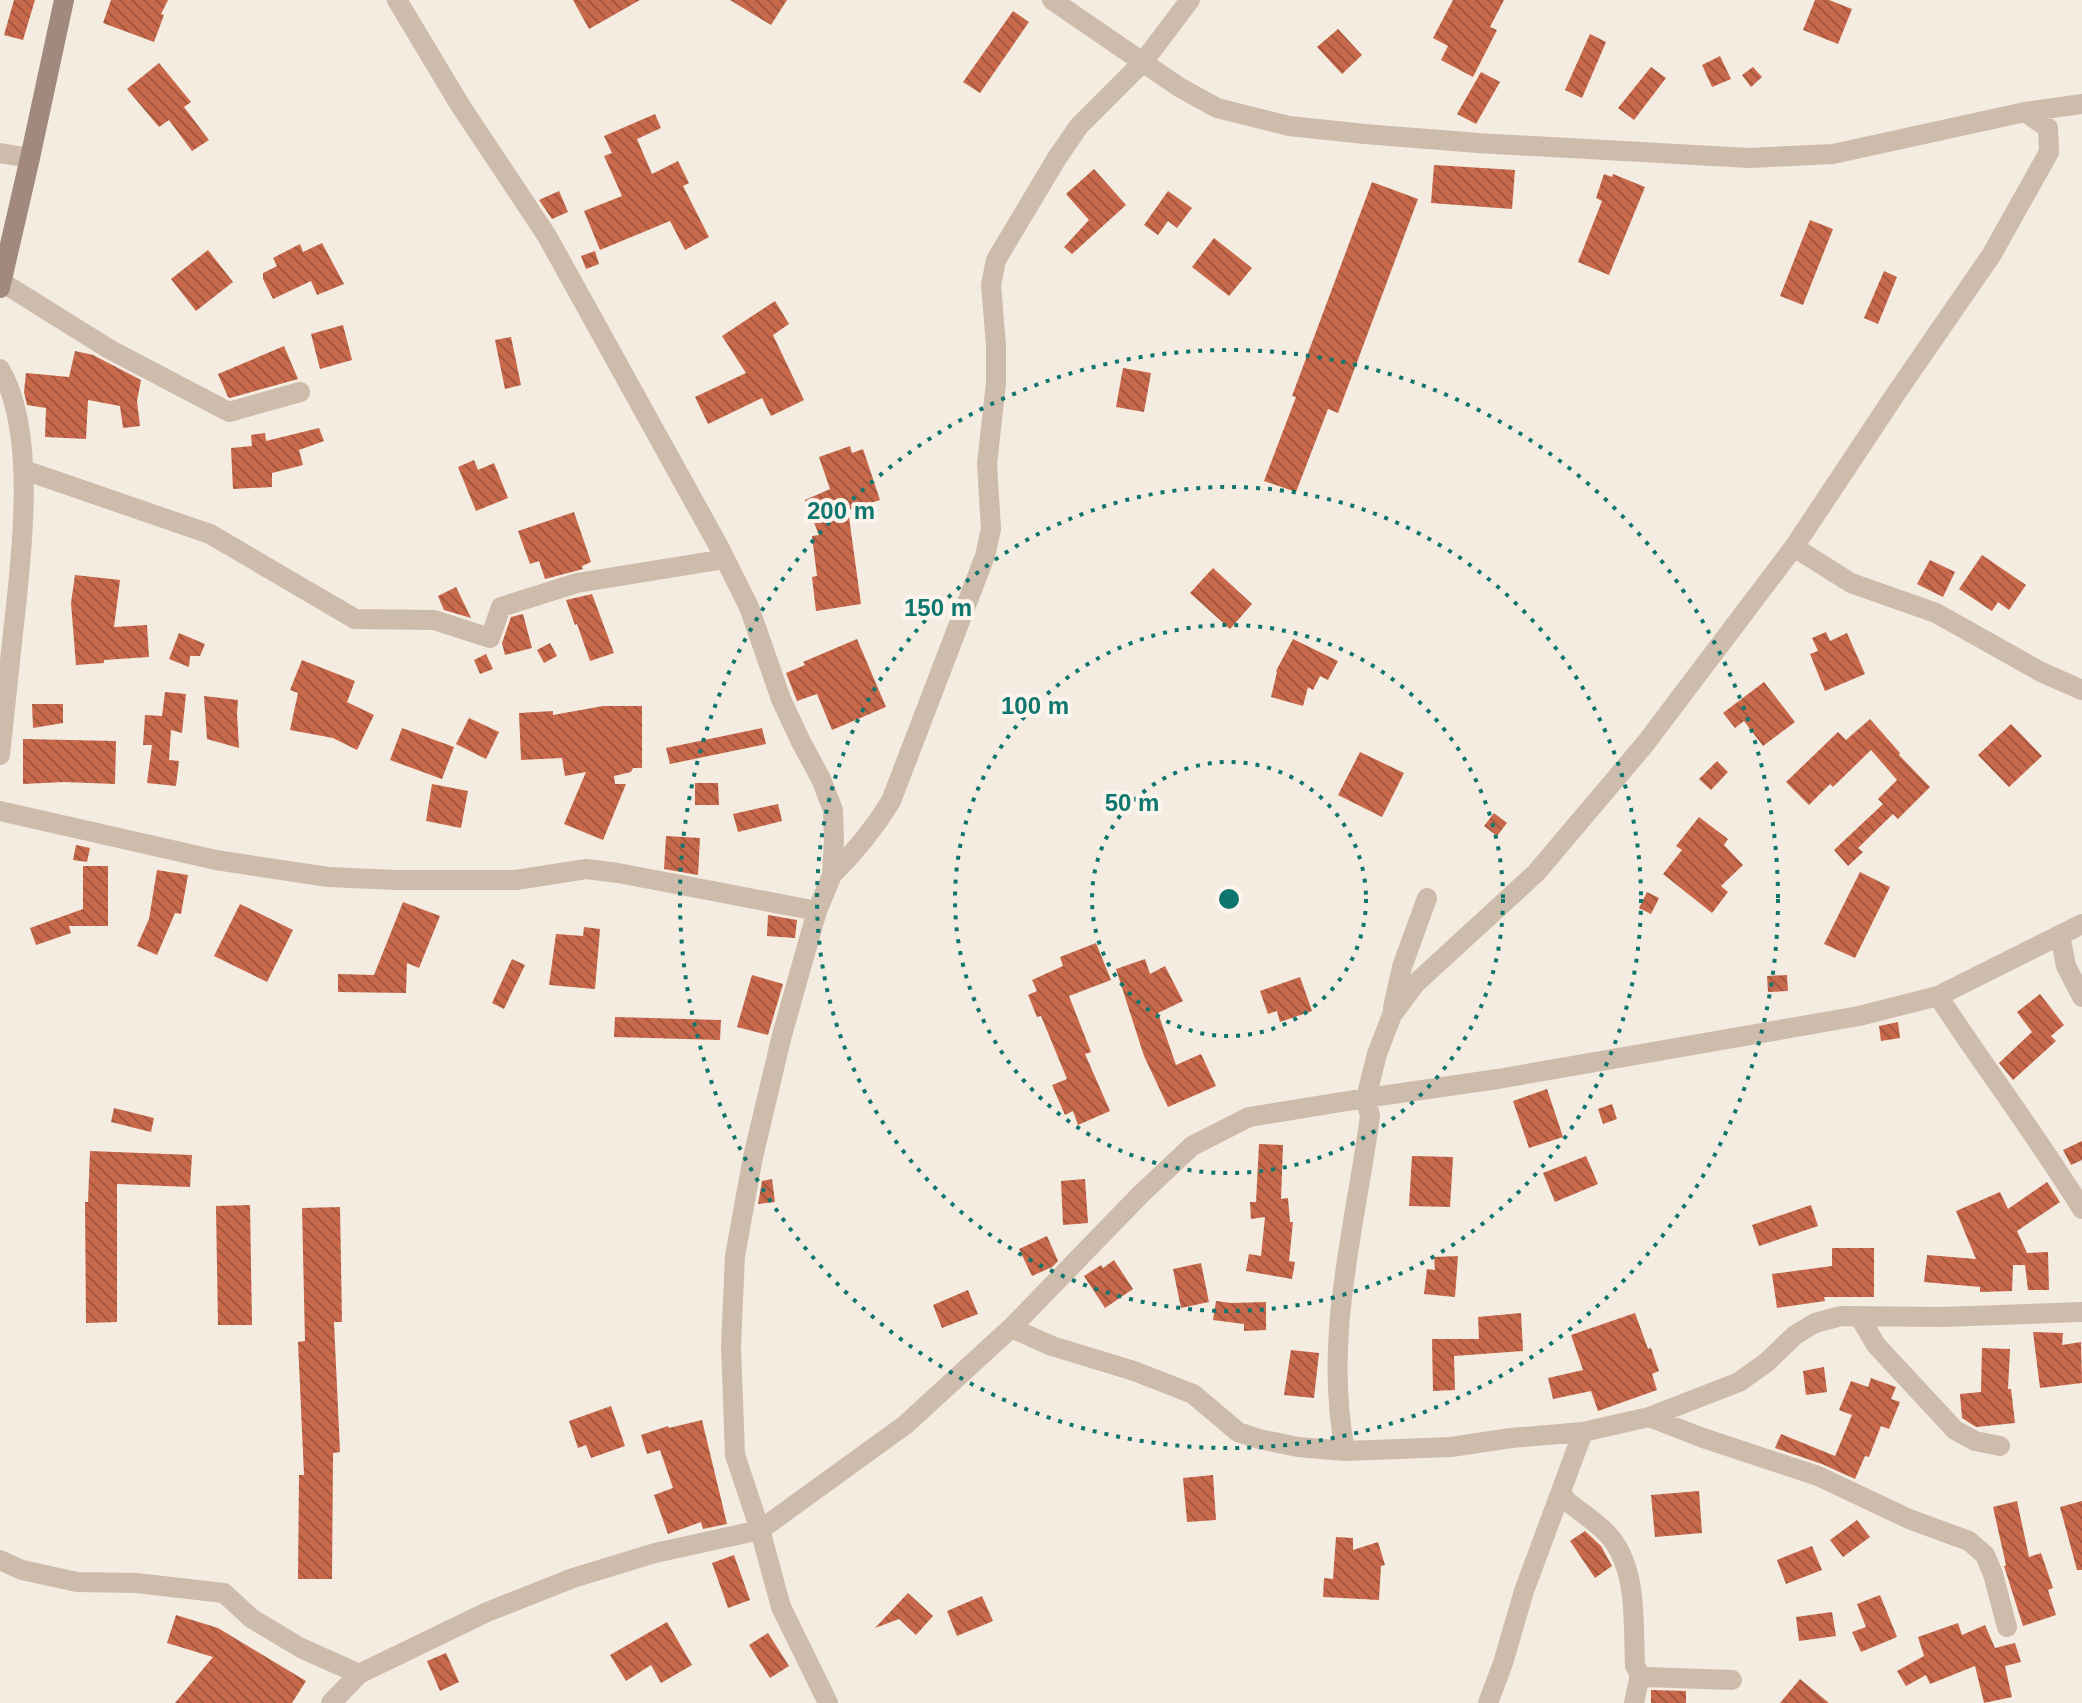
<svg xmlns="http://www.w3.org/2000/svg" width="2082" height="1703" viewBox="0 0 2082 1703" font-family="Helvetica,sans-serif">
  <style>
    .building { fill: url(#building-back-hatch) }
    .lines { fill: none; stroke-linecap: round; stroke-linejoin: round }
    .minor { stroke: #cdbbac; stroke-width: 20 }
    .secondary { stroke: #a18a7d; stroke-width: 20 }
    .ring { fill: none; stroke: #0f766e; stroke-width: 4; stroke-dasharray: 4 8 }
    .centre { fill: #0f766e; stroke: #fbf5ee; stroke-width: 4 }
    .ring-label { font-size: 24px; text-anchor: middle; font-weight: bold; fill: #0f766e; stroke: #fbf5ee; stroke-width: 8; stroke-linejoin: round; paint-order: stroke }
  </style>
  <defs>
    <pattern id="building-back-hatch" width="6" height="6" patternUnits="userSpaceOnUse" patternTransform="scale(2)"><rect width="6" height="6" fill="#c8694b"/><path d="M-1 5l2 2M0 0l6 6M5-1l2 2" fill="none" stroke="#a4573f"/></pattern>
  </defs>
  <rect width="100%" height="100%" fill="#f4ebe1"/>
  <path class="building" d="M14,0H35L23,40L4,35Z
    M111,0H168L161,14L164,15L154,42L103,23Z
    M573,0H640L589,29Z
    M730,0H787L771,25Z
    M1453,0H1504L1490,27L1497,30L1473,77L1441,60L1448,46L1433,38Z
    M1815,0H1829L1852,9L1838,44L1803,30Z
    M1013,11L1029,22L980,93L963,82Z
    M1338,29L1362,55L1342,74L1317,47Z
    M1590,34L1606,42L1582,98L1565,90Z
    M1720,56L1731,79L1712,87L1702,65Z
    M159,63L191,102L184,107L209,140L192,151L169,120L159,127L127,89Z
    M1651,67L1666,78L1634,120L1618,108Z
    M1753,67L1762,77L1751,87L1742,75Z
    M1481,72L1500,82L1476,124L1457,114Z
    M655,114L661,128L637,139L652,174L678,161L689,183L683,186L709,237L685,250L670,221L600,250L584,211L622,196L604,156L612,153L604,136Z
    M1434,165L1515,170L1512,209L1431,203Z
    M1094,169L1126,205L1072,254L1064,247L1089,220L1066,194Z
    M1604,174L1612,177L1613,174L1645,187L1609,275L1578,262L1602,201L1596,198Z
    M1372,182L1418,199L1338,413L1328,409L1296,492L1264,481L1296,397L1292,396Z
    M559,191L568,212L552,219L539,200Z
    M1168,191L1192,208L1177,228L1168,221L1158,235L1144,225Z
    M1810,220L1833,229L1803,305L1780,296Z
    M1214,238L1252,268L1229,296L1192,267Z
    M322,243L344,284L317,295L311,281L273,299L263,279V273L277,266L273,258L300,244L303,252Z
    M208,250L233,282L196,311L171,279Z
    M595,251L599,264L586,269L581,256Z
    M1884,271L1897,277L1878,324L1864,318Z
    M775,301L789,324L773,335L804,400L771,416L762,398L708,424L695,397L746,373L722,336Z
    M343,325L352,360L320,369L311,334Z
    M511,337L521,385L505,389L495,340Z
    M284,346L298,379L230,398L228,397L218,374Z
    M75,351L93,355L141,380L137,401L140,426L123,428L120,406L88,400L86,439L45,437L46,408L27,405L24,392L26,373L69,377Z
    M1123,368L1151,373L1144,412L1116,407Z
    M319,428L324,441L299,450L303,465L272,473V487L233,489L231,448L252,446L251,435L265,433L266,441Z
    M850,446L852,453L863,449L880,500L848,510L861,604L816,611L812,577L817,576L812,536L819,535L805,500L830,489L819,457Z
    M474,460L478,470L494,463L508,498L476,511L458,467Z
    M574,512L591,562L582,566L583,569L545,579L539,561L530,564L518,531Z
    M1982,555L2026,585L2009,610L1998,602L1992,611L1959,589Z
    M1930,560L1955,572L1943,597L1917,584Z
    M1213,568L1252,604L1230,629L1190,593Z
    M75,575L120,580L114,627L147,625L149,657L104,660V663L76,665L71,603Z
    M456,587L471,618L444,610L438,596Z
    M592,594L614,653L590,661L577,624L575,625L566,600Z
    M523,614L532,648L505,655L502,643L511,617Z
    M1826,632L1830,641L1847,633L1865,674L1825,691L1810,654L1818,651L1812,638Z
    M179,633L205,644L200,656H190L189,667L169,659Z
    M857,639L886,707L832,730L817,694L797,701L786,673L805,665L803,662Z
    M1293,639L1338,661L1328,680L1320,676L1313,690L1308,687L1303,706L1271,697L1277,672L1276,671Z
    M550,643L557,656L544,663L537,650Z
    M486,654L493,669L480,674L474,660Z
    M302,660L355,681L347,702L374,715L357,750L333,738L290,730L298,693L290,690Z
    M1764,682L1795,722L1763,746L1744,721L1735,728L1723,713Z
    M165,692L186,694L182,733L171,730L169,760L179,761L176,786L147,783L152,745H143L145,715L162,716Z
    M204,696L238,700L237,713L239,748L207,739Z
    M32,704H63V723L33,728Z
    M603,706H642V768H633L631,772L614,776L615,784H626L603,840L564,824L586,772L565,776L562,758L521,760L519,713L553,711V715Z
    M469,718L499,732L486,759L456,744Z
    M1870,719L1900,753L1899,755L1930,787L1898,819L1893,814L1858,848L1863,852L1848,866L1834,850L1883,804L1878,799L1897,780L1871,750L1833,787L1830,784L1809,805L1786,782L1838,732L1846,740Z
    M2011,724L2042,756L2009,787L1978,755Z
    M402,728L454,747L442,779L390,760Z
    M762,728L766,744L670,764L666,748Z
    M23,739L116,741L115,784L64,782L23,784Z
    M1360,752L1404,773L1382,817L1338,795Z
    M1717,761L1728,772L1711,790L1699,779Z
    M695,783H718L719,805H695Z
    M432,784L468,791L461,828L426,821Z
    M778,804L782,821L738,832L733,814Z
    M1494,813L1507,823L1497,836L1484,826Z
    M1699,817L1728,839L1724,845L1743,865L1721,886L1728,892L1712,913L1663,874L1682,850L1676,846Z
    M666,836L700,838L698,875L664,869Z
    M76,845L90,848L87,862L73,860Z
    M83,866H108V926H69L71,933L36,945L30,928L83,909Z
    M157,870L188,875L181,914L175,913L157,955L137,946L149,919Z
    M1860,872L1890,887L1855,958L1824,944Z
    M1647,892L1659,898L1651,914L1639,908Z
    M403,902L440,916L419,968L407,963L406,993L338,992V974L374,975Z
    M240,904L293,930L267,982L214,956Z
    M768,915L797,920L795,938L767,936Z
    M584,927L600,929L595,989L549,985L556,934L583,936Z
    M1096,943L1111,980L1069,996L1091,1052L1085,1054L1110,1111L1078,1125L1073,1111L1065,1115L1052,1085L1067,1079L1041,1016L1037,1017L1028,995L1037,991L1032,980L1063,966L1060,957Z
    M512,959L525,965L504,1009L492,1003Z
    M1145,959L1150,974L1165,966L1183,1001L1158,1013L1176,1065L1201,1054L1216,1086L1168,1107L1144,1056L1116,969Z
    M752,975L783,984L768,1035L737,1027Z
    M1787,975L1788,991L1768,992L1767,976Z
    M1300,977L1312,1011L1280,1022L1277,1011L1268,1014L1260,991Z
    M2040,994L2064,1025L2051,1036L2056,1041L2013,1080L1999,1063L2032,1032L2017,1012Z
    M615,1017L721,1020L720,1040L614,1037Z
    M1898,1022L1900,1038L1881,1041L1879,1026Z
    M1547,1089L1563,1137L1529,1148L1513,1101Z
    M1612,1104L1617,1119L1603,1124L1598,1109Z
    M114,1108L154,1118L151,1132L111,1122Z
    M2082,1141V1160L2071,1165L2063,1150Z
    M1259,1144L1283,1145L1281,1199L1288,1198L1290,1222H1293L1289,1261L1295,1262L1292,1279L1246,1271L1249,1254L1261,1256L1265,1217L1251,1219L1250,1202H1256Z
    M90,1151L192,1155L190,1187L117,1184V1322L86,1323L85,1202H88Z
    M1412,1156L1453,1157L1450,1207L1409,1206Z
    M1586,1156L1598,1184L1555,1202L1543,1173Z
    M772,1179L775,1202L758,1204L762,1181Z
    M1085,1179L1088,1223L1063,1225L1061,1181Z
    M2047,1182L2060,1202L2017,1231L2027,1253L2048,1252L2049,1290H2028L2025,1265H2013L2012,1291L1980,1292V1287L1924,1282L1927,1255L1976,1259L1956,1211L2000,1192L2008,1209Z
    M250,1205L252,1325H218L216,1206Z
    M1811,1205L1818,1226L1759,1246L1752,1225Z
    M340,1207L342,1322H334L340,1452L333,1453L332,1579H298L299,1475H304L298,1342L305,1341L302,1208Z
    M1047,1236L1058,1261L1052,1267L1032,1276L1019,1249Z
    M1832,1248H1874V1297H1824L1825,1301L1777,1308L1772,1274L1832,1266Z
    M1458,1256L1455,1297L1424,1294L1427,1269L1435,1270L1434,1257Z
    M1114,1260L1133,1289L1105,1308L1084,1276L1101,1265L1103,1268Z
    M1201,1263L1209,1302L1181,1308L1173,1269Z
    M968,1290L978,1314L942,1328L933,1305Z
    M1216,1301L1231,1303L1266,1302V1330L1244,1331V1324L1213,1320Z
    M1521,1313L1523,1351L1454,1356L1455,1390L1433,1391L1432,1339H1479L1478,1317Z
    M1635,1313L1648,1349L1651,1348L1659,1371L1652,1374L1657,1390L1598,1411L1591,1391L1553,1399L1548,1378L1583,1370L1571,1335Z
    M2033,1332L2063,1333L2062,1345L2081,1342L2082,1383L2040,1388Z
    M1982,1348L2010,1349L2008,1389H2011L2015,1423L1976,1427L1962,1418L1960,1394L1981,1392Z
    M1291,1350L1319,1353L1314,1398L1284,1395Z
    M1824,1367L1827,1392L1806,1395L1803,1371Z
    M1871,1378L1896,1387L1891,1399L1900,1402L1889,1429L1881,1426L1869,1457L1865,1456L1855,1479L1822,1464L1775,1448L1781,1434L1835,1456L1852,1415L1839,1410L1851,1381L1868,1387Z
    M611,1406L625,1446L591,1458L586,1445L578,1448L569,1421Z
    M702,1420L727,1524L703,1529L701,1522L668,1534L654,1495L673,1488L660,1450L647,1454L641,1435L668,1426L669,1428Z
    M1213,1475L1216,1520L1187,1522L1183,1478Z
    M1699,1491L1702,1533L1655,1537L1651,1495Z
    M2017,1501L2029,1557L2041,1553L2053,1588L2048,1590L2056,1615L2023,1626L2004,1566L2006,1565L1993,1507Z
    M2082,1501V1570H2077L2060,1507Z
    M1857,1520L1870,1537L1843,1557L1830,1540Z
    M1585,1531L1601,1546L1612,1566L1595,1578L1570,1541Z
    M1336,1537L1353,1538V1550L1378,1542L1385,1565L1381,1566L1379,1600L1323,1597L1324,1578L1333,1579Z
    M1812,1546L1822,1570L1786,1584L1777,1560Z
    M734,1555L750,1600L728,1608L712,1563Z
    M908,1593L933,1616L916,1635L899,1619L875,1628Z
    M1880,1595L1897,1637L1861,1652L1852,1632L1866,1627L1857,1604Z
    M982,1596L993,1621L957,1636L947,1611Z
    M1832,1612L1836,1636L1799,1641L1796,1617Z
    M176,1615L218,1628L306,1681L292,1703H175L213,1657L167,1643Z
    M667,1622L692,1665L661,1683L651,1665L626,1681L610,1655Z
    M1958,1623L1962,1635L1985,1625L1995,1648L2015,1643L2021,1662L2005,1666L2012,1697L1984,1703L1975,1666L1930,1684L1926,1675L1906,1686L1897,1671L1924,1656L1918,1637Z
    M768,1633L789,1666L770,1678L749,1645Z
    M446,1653L459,1682L440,1691L427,1661Z
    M1800,1679L1829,1703H1780Z
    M1651,1690L1686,1691V1703H1651Z"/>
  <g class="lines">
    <path class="minor" d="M397,0L460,105L547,236L718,545L749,607L781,699L800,740L821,779L833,810L834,840L832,875L817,911L782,1035L753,1157L735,1256L731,1346L735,1455L760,1530L781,1607L828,1703
      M1052,0L1179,87L1217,108L1289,126L1365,134L1478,143L1749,158L1833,154L2025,112L2082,104
      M0,153L30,158
      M0,281L109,349L229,412L300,392
      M0,369C38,433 21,561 13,633C9,674 4,714 0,755
      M24,470L210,534L355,619L434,620L490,638L501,607L577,583L725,559
      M1794,547L1851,583L1936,613L2041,672L2082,690
      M0,811L216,860L328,877L397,880H516L586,869L618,873L817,911
      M832,875C855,852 874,829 891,801L985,556L991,529L987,464L996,383V345L991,285L996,260L1057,158L1079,126L1143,62L1190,0
      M2060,935L2066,966L2082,997
      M1938,996C1985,1068 2037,1136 2082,1209
      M1393,1008L1402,967L1427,898
      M1859,1316L1876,1345L1955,1430L1975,1441L2000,1446
      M1011,1328L1052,1346L1134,1371L1193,1394L1238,1432L1259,1439L1298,1447L1345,1451L1451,1447L1511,1438L1583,1432L1649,1417L1739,1382L1767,1362L1795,1335L1815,1323L1841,1316L1942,1317L2082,1312
      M1649,1417L1703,1438L1818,1476L1909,1519L1969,1541L1985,1555L1993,1574L2007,1627
      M1345,1451C1323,1336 1355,1229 1370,1116L1366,1098L1377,1054L1392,1015L1415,984L1536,873L1645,744L1794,547L1897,392L1992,254L2049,152L2048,128L2025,112
      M1562,1494L1567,1501C1581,1513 1599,1523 1611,1538C1638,1572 1633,1625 1635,1666L1640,1674L1645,1677L1732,1680
      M0,1560L22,1570L77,1582L136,1583L224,1593L251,1618L301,1648L359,1674
      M331,1703L359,1674L487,1612L573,1578L655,1553L760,1530L905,1425L1011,1328L1141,1194L1192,1146L1249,1117L1366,1098L1498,1079L1859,1016L1938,996L2082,924
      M1488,1703L1503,1663L1524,1591L1583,1432
      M1634,1703L1640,1674"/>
    <path class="secondary" d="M0,288L30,158L64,0"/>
  </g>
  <g class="ring">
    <circle cx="1229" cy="899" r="137"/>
    <circle cx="1229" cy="899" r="274"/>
    <circle cx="1229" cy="899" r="412"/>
    <circle cx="1229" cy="899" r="549"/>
  </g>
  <circle cx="1229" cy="899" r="12" class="centre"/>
  <g class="ring-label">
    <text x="841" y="519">200 m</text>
    <text x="938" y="616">150 m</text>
    <text x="1035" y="714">100 m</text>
    <text x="1132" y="811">50 m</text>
  </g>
</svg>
